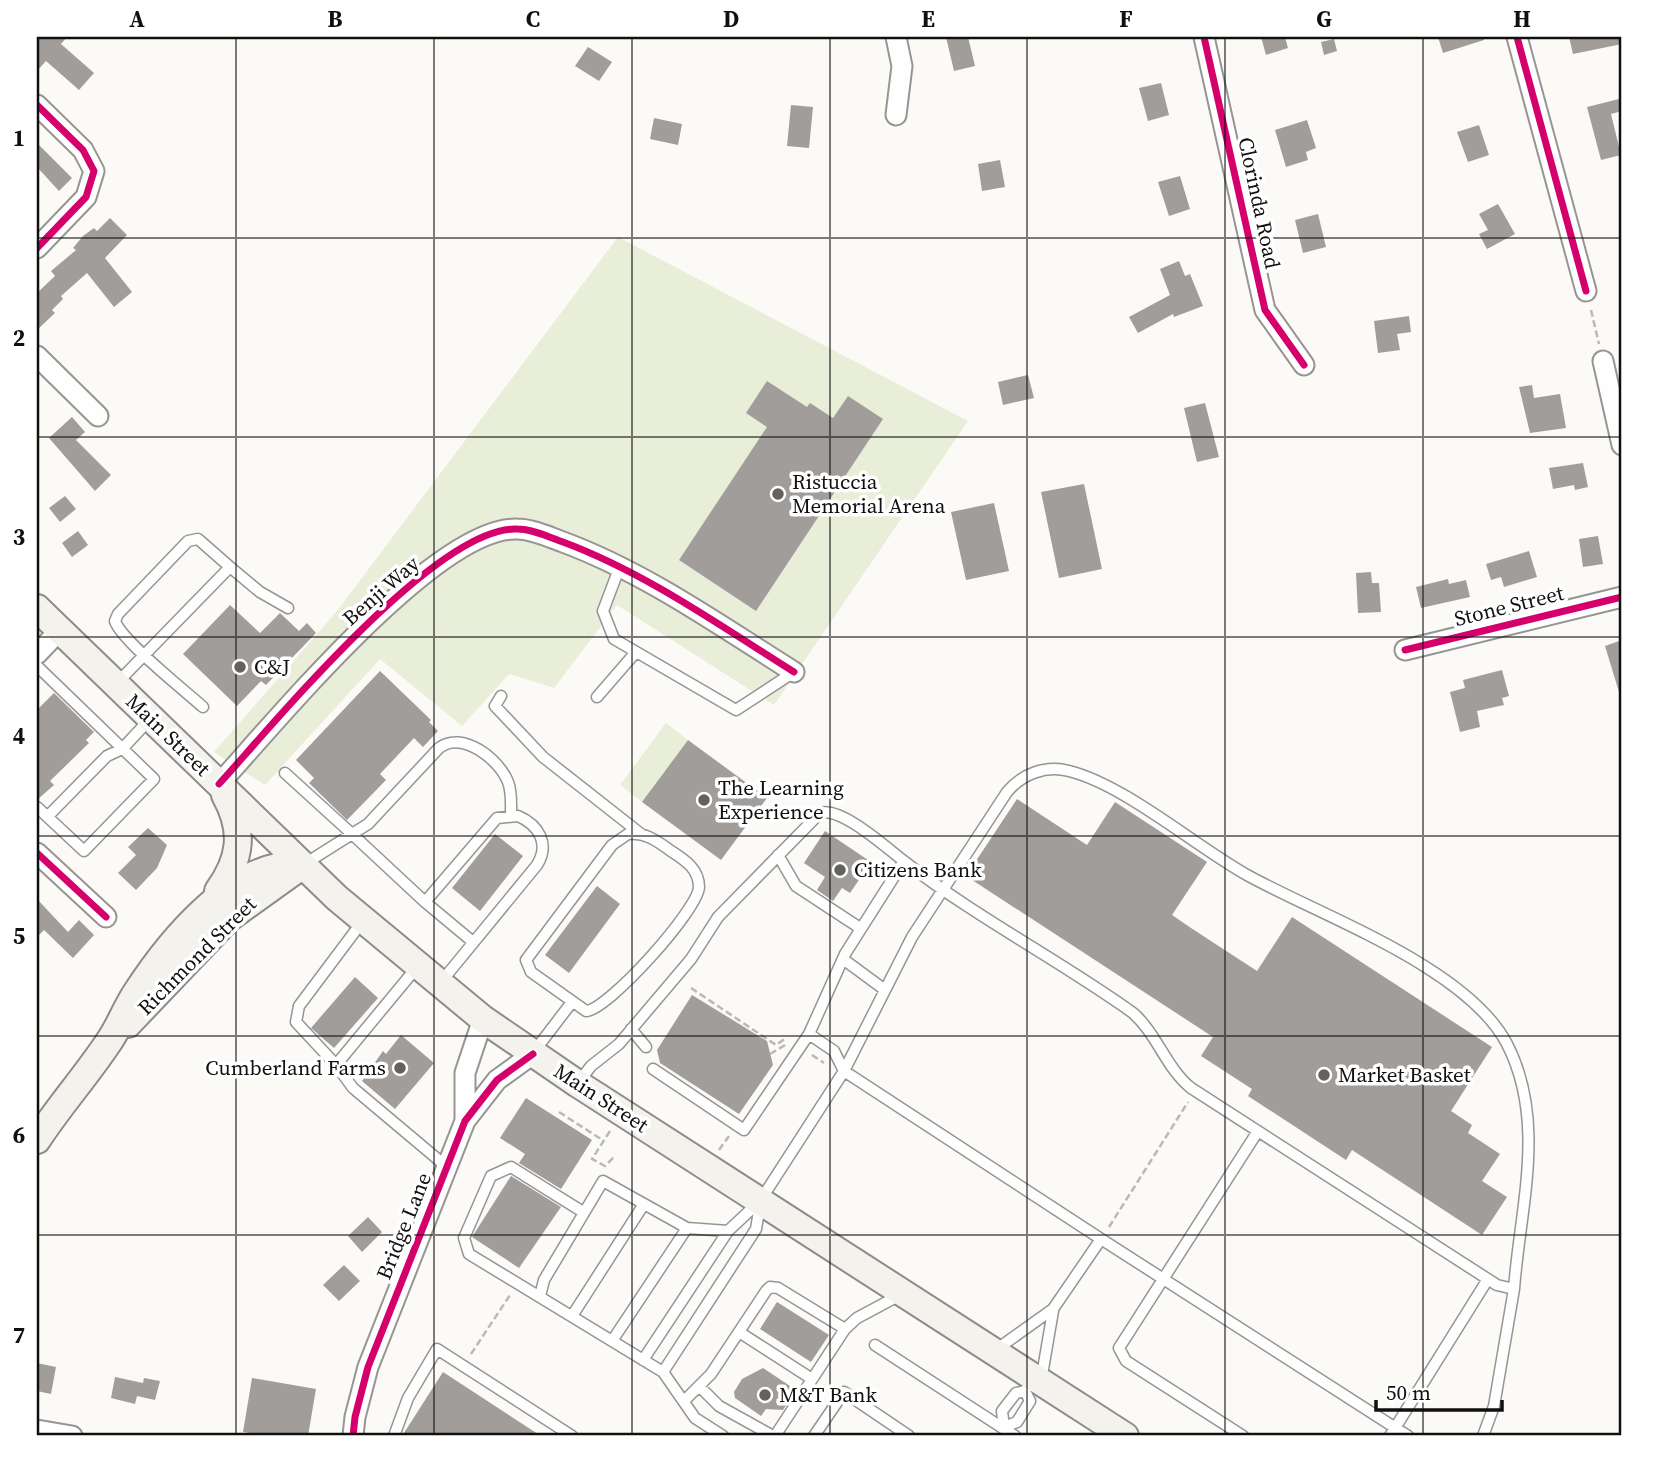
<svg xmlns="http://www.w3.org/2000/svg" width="1659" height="1473" viewBox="0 0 1659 1473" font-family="'Source Serif 4',serif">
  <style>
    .green { fill: #e8eed8 }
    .building { fill: #a09d9b }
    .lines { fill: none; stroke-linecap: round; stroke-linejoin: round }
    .service-casing { stroke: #969594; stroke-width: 13 }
    .minor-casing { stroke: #969594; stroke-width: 23 }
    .secondary-casing { stroke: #8d8c8a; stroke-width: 30 }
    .path { stroke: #b9b9b8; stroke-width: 2.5; stroke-dasharray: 7 3.5; stroke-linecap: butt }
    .service { stroke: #fffefe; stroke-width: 10 }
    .minor { stroke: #fffefe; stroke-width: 19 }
    .secondary { stroke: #f4f2ec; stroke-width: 26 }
    .cycleway-casing { stroke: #fff; stroke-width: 11 }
    .cycleway { stroke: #d6006c; stroke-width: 7 }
    .grid { fill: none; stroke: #101010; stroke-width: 2; stroke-opacity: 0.55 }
    .poi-dot { fill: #636260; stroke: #fff; stroke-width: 2.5 }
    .labels { text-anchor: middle; stroke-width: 7; stroke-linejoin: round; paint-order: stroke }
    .street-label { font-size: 21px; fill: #101010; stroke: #fff }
    .poi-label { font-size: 21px; fill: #101010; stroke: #fff; text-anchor: start }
    .neatline { fill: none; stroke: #101010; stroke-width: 2.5 }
    .grid-label { font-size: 23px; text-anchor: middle; font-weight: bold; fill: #101010 }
  </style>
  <rect width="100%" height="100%" fill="#fcfaf6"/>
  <path class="green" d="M618,237L968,421L774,705L617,605L554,688L509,674L462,726L380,659L265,785L214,752L337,611Z
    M666,723L688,740L642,802L620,785Z"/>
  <path class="building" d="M37,37H67L61,44L94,73L79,90L46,61L37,71Z
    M946,37H968L975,66L954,71Z
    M1261,37H1285L1288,48L1266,55Z
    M1438,37H1484V40L1443,53Z
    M1569,37H1622V44L1573,54Z
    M1334,39L1337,51L1324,55L1321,42Z
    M588,47L612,62L599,81L575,66Z
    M1161,83L1169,115L1148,121L1139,88Z
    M1619,99L1622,111L1611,114L1621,155L1601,160L1587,107Z
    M791,105L813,107L809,148L787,146Z
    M654,118L682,124L678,145L650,139Z
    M1307,120L1316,148L1306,152L1308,160L1286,167L1275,130Z
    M1479,125L1489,155L1468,162L1457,132Z
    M37,143L72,178L59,191L37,167Z
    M1000,160L1005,187L982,191L978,164Z
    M1180,176L1190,209L1169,216L1158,182Z
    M1498,204L1515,234L1487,249L1479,234L1488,230L1479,214Z
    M1318,214L1326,247L1303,253L1295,220Z
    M110,218L127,235L105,258L132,292L114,307L87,273L61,296L63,299L52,310L55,313L37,330V293L55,276L51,271L76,250L73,248L83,236L94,228L97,231Z
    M1179,261L1185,276L1190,274L1203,306L1174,317L1173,314L1138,333L1129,317L1170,295L1160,269Z
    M1409,316L1411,332L1397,334L1400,350L1378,353L1374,321Z
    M1028,375L1034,398L1003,405L998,382Z
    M767,381L807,407L810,403L833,418L848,396L883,419L756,611L679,560L767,427L746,413Z
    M1532,385L1534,398L1560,394L1566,428L1530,433L1519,387Z
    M1205,403L1219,457L1197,462L1184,408Z
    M72,417L85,432L76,440L111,475L95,491L49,438Z
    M1583,463L1588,487L1575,490L1574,485L1553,489L1549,468Z
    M1084,484L1102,569L1059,578L1041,492Z
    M65,496L76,509L60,522L49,508Z
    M994,503L1009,571L966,580L951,512Z
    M78,531L88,545L72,557L62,543Z
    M1598,536L1603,564L1583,567L1579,539Z
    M1529,551L1537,577L1504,587L1501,577L1491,580L1486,564Z
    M1371,572L1372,583H1379L1381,612L1358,613L1356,573Z
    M1448,579L1449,584L1466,580L1470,597L1421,608L1416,587Z
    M230,605L260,633L280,613L299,631L307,623L316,633L266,685L261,681L237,706L183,654Z
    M1622,640V692H1619L1605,646Z
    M1502,670L1509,696L1502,698L1504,705L1477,711L1480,727L1460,732L1450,692L1465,688L1463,680Z
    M380,671L431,720L429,722L438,731L423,747L414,738L380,774L386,780L347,820L309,783L314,778L296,760Z
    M54,693L94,732L86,740L89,743L50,781L54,785L37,800V710Z
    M688,740L767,798L721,860L642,802Z
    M1017,799L1087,845L1115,802L1207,862L1172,915L1191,928L1257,971L1292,917L1492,1047L1451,1111L1472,1125L1468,1133L1500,1154L1482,1181L1507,1197L1482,1235L1352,1150L1346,1160L1248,1096L1252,1089L1201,1056L1213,1037L966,876Z
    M148,828L167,845L157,868L136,890L118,873L136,855L128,847Z
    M825,831L871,862L850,893L842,888L833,901L817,890L825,877L804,863Z
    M495,834L523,856L480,911L452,888Z
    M597,886L620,904L569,973L545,955Z
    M37,899L68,932L79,920L94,935L73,958L44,930L37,937Z
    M355,977L378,998L334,1048L311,1028Z
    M692,995L767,1041L773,1065L739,1114L660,1063L657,1050Z
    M401,1035L434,1063L395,1109L362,1081L383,1051L386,1054Z
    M526,1098L592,1140L561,1189L519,1163L525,1154L500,1138Z
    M511,1176L561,1207L519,1268L472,1237Z
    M368,1217L382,1232L362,1252L348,1236Z
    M344,1265L360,1281L339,1301L323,1285Z
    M777,1302L829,1335L811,1362L760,1329Z
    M37,1363L56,1367L51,1394L37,1391Z
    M763,1368L796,1390L783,1410L766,1409L761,1416L735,1398L734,1392L742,1379Z
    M443,1372L541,1436H402Z
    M115,1377L143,1383L144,1378L160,1381L155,1400L137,1396L135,1404L111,1398Z
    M252,1378L316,1389L308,1436H270L243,1432Z"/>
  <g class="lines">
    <defs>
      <path id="service" d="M620,566L603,611L614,639L736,710L794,672
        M230,567L260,592L288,608
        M37,666L154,779L84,851L37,807
        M116,684L230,567L198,539L188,541L118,614L115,621C121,640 185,691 203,707
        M501,696L495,706L543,757L641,834
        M597,697L636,652
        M285,773L352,834L368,824L439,748C462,730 499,759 508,782C512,792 511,804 511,815
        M48,816L107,756L122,749L151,718
        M628,834C646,832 657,841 671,851C685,860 699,869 699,887C698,910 608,1010 586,1011L531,972L526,960L612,845Z
        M778,855L796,886L860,928
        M303,865L352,834L425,902L473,942
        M425,902L497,818L518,816C539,825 550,844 537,865L441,982
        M362,922L299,1006L296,1022L336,1065L353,1088L447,1167
        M843,959L885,990
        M631,1029L646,1047
        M809,1034L834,1051L844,1071L912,937L1007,792C1022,774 1045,765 1069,771C1125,785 1195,846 1247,875C1321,916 1467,967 1507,1044C1547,1122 1520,1207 1514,1289
        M533,1053L572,1002
        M336,1065L417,967
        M653,1069L744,1130L809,1034L845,954L904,861
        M578,1083L591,1066L619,1044L691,959L718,917L820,813C841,806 888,849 905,862C977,918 1059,960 1133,1013C1157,1034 1166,1068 1191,1088L1497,1285L1514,1289L1494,1406L1483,1436
        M583,1212L511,1167L491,1176L464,1238L469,1254L663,1372L695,1418L723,1436
        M540,1296L544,1280L603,1181L687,1228L728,1231
        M572,1316L644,1204
        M845,1329L857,1318L900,1295
        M739,1332L812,1379
        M612,1341L687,1228
        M875,1345L1015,1436
        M997,1349L1053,1309L1101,1239L1408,1436
        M643,1360L728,1231L760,1201L844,1071L1101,1239
        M663,1372L756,1229L760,1205
        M1041,1381L1053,1311
        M699,1386L719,1406L773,1436
        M684,1401L711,1374L766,1291L770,1287L778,1288L845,1329L775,1436
        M1004,1427L1002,1411L1016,1393L1025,1391L1033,1379
        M1004,1427L1017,1422L1030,1401L1025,1391
        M394,1436L408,1398L437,1349L572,1436
        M814,1436L844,1392L909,1436
        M1243,1436L1126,1361L1119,1348L1258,1131
        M1390,1436L1488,1279"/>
      <path id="minor" d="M1204,37L1265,310L1304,365
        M1517,37L1586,291
        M37,105L83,150L94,171L86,197L37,248
        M896,115L902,66L896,37
        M37,356L98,416
        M1603,361L1622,445
        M1405,650L1622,597
        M37,654L60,630
        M219,784C273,725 436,526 517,529C532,529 549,537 563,542C646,573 719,625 794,672
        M37,853L106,917
        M465,1121V1073L483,1019
        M37,1430L72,1436
        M353,1436L355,1417L368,1367L465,1121L497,1080L533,1054"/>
      <path id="secondary" d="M37,608L337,898L483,1019L578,1084L1125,1436
        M218,891C241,859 245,831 225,795
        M128,1024L229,918L300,867
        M37,1140C59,1106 87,1075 110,1040C120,1025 126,1008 136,993C169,942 236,859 303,865"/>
    </defs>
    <use href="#service" class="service-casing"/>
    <use href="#minor" class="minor-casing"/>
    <use href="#secondary" class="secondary-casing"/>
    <path class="path" d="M1591,310L1599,344
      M691,988L776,1045L786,1038
      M770,1054L785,1045
      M812,1055L824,1063
      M559,1112L604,1141
      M610,1131L592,1159L605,1166L615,1156
      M719,1150L729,1136
      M1109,1227L1188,1102
      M471,1354L510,1295"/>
    <use href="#service" class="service"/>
    <use href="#minor" class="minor"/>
    <use href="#secondary" class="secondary"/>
    <defs>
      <path id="cycleway" d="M1204,37L1265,310L1304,365
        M1517,37L1586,291
        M37,105L83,150L94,171L86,197L37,248
        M1405,650L1622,597
        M219,784C273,725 436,526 517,529C532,529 549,537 563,542C646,573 719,625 794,672
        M37,853L106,917
        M353,1436L355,1417L368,1367L465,1121L497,1080L533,1054"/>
    </defs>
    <use href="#cycleway" class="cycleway-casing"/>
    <use href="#cycleway" class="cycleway"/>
  </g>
  <path class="grid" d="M236,37V1436M434,37V1436M632,37V1436M830,37V1436M1027,37V1436M1225,37V1436M1423,37V1436M37,238H1622M37,437H1622M37,637H1622M37,836H1622M37,1036H1622M37,1235H1622"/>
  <g class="poi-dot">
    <circle cx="778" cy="494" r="7"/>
    <circle cx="240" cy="667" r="7"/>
    <circle cx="704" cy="800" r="7"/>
    <circle cx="840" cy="870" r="7"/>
    <circle cx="400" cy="1068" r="7"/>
    <circle cx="1324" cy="1075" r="7"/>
    <circle cx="765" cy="1395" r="7"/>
  </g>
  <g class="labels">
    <g class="street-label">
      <text transform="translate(1259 203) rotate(78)" y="7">Clorinda Road</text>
      <text transform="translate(381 591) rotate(-41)" y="7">Benji Way</text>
      <text transform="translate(1509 606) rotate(-14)" y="7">Stone Street</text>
      <text transform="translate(168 735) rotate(44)" y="7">Main Street</text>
      <text transform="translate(197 956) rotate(-45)" y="7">Richmond Street</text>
      <text transform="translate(601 1098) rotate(33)" y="7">Main Street</text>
      <text transform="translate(404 1226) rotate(-68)" y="7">Bridge Lane</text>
    </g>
    <g class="poi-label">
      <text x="792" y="489">Ristuccia<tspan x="792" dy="24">Memorial Arena</tspan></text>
      <text x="254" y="674">C&amp;J</text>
      <text x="718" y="795">The Learning<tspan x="718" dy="24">Experience</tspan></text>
      <text x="854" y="877">Citizens Bank</text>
      <text x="386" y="1075" text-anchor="end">Cumberland Farms</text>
      <text x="1338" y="1082">Market Basket</text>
      <text x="779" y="1402">M&amp;T Bank</text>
    </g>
  </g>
  <rect width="1659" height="1473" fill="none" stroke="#ffffff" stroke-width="77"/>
  <path d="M1376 1400v10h126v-10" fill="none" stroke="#101010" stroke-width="3.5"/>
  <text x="1386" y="1400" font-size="21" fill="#101010" stroke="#ffffff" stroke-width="5" paint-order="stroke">50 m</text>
  <rect x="38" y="38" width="1582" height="1396" class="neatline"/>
  <g class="grid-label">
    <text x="137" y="27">A</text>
    <text x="335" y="27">B</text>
    <text x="533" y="27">C</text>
    <text x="731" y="27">D</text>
    <text x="928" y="27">E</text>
    <text x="1126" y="27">F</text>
    <text x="1324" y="27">G</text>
    <text x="1522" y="27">H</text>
    <text x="19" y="146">1</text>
    <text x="19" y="346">2</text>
    <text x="19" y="545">3</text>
    <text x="19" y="744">4</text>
    <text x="19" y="944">5</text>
    <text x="19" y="1143">6</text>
    <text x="19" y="1343">7</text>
  </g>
</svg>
